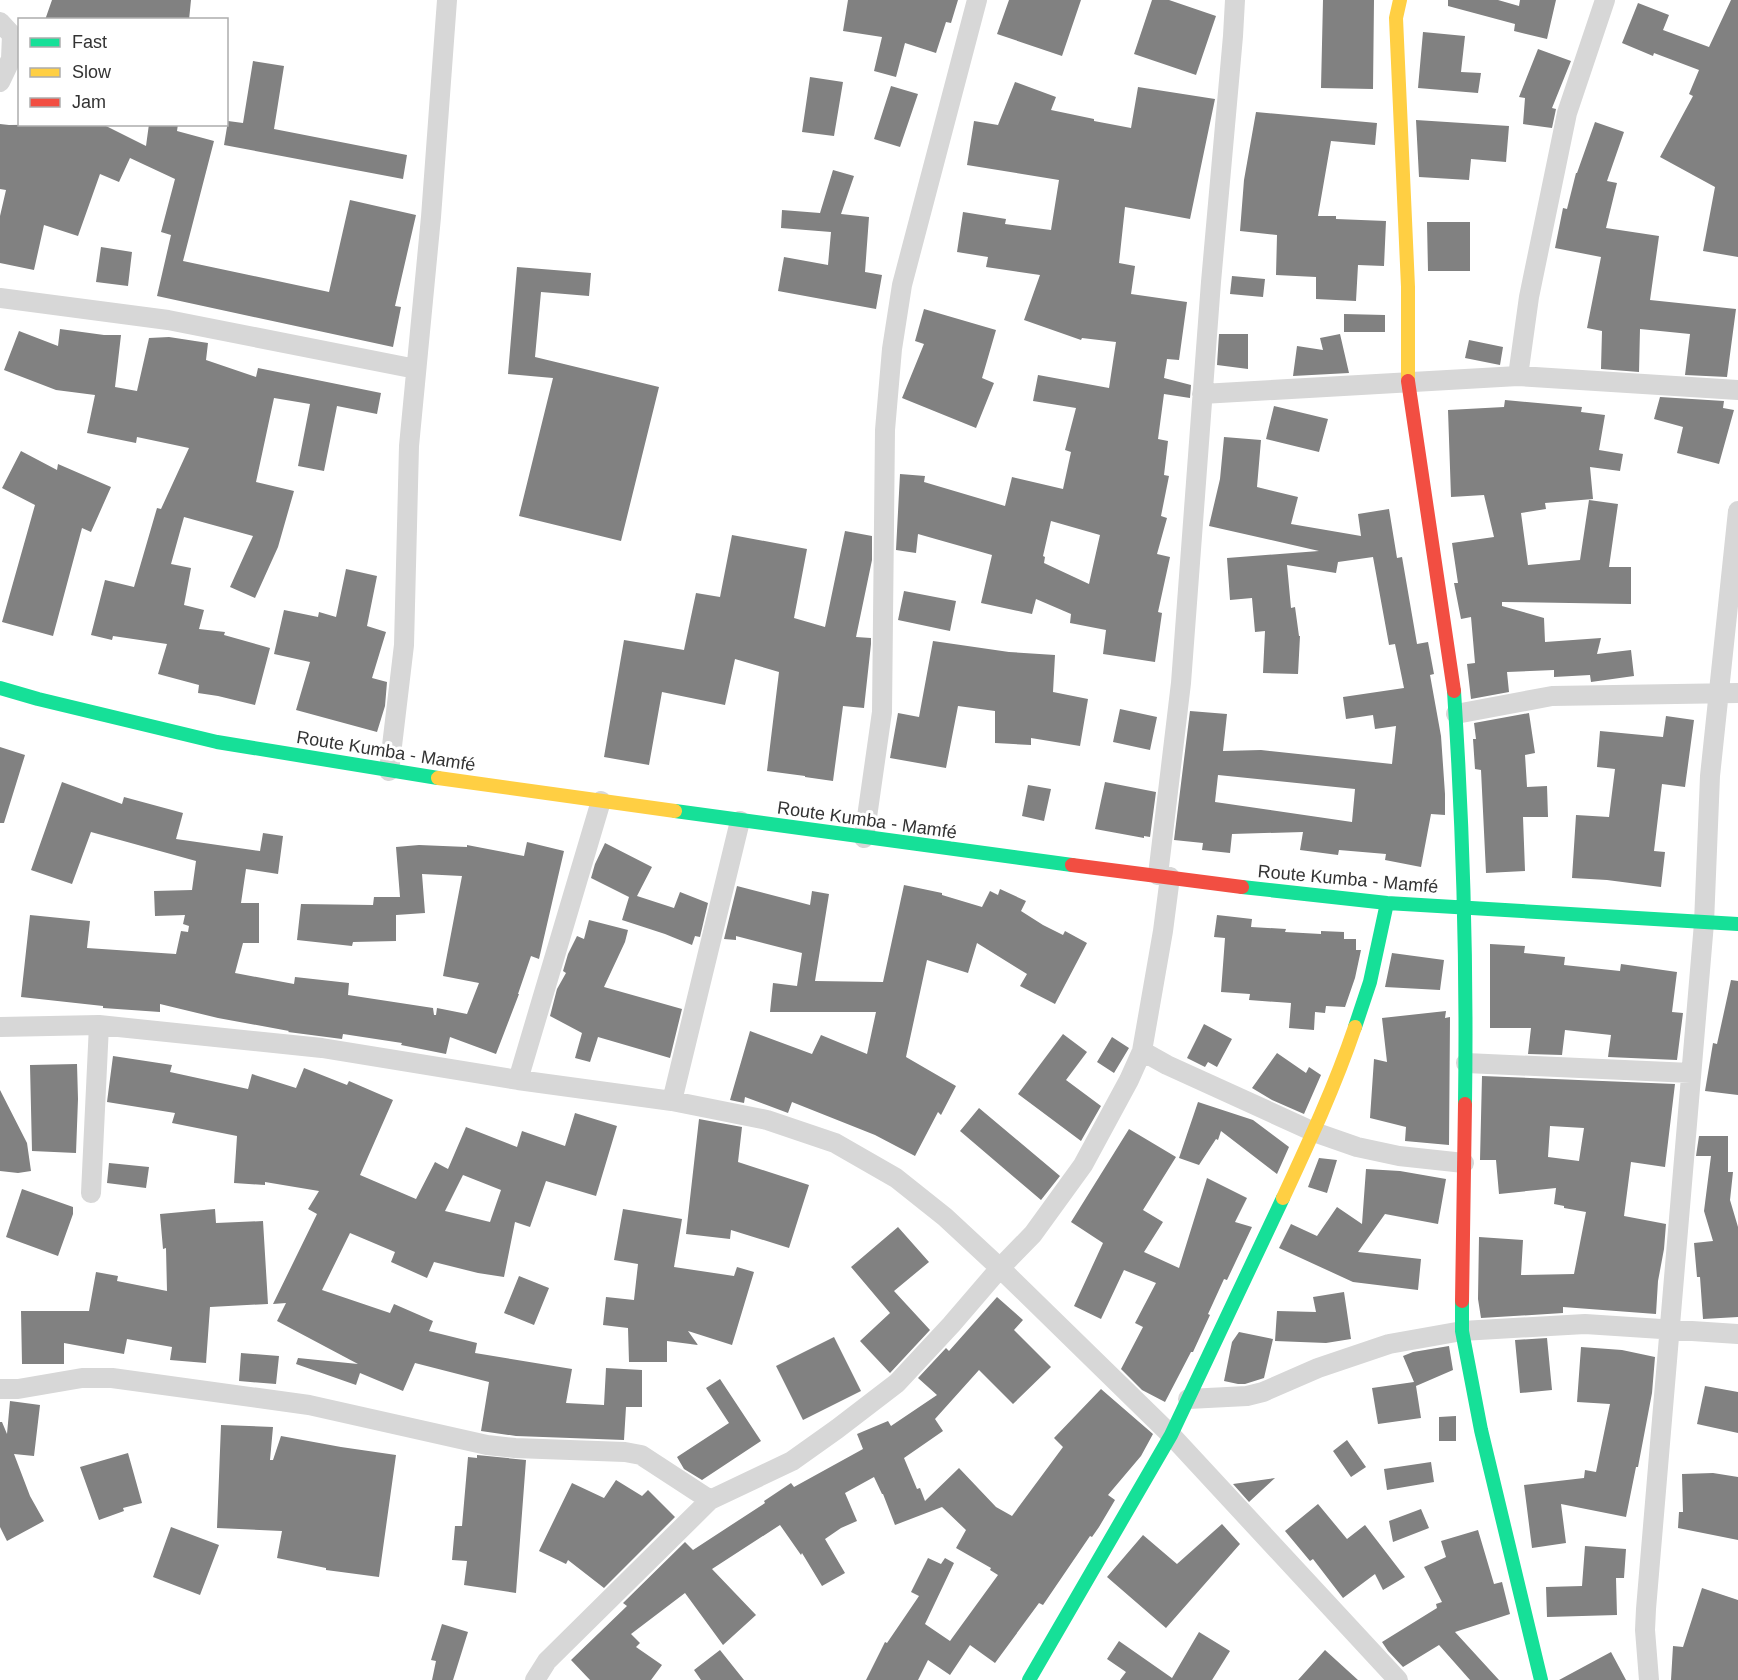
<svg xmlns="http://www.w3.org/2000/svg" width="1738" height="1680" viewBox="0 0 1738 1680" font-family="Arial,sans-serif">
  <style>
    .building { fill: #818181; fill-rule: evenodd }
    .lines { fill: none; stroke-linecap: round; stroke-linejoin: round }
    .street { stroke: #d7d7d7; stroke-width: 20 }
    .fast { stroke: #16e098; stroke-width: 14 }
    .slow { stroke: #ffcf43; stroke-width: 14 }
    .jam { stroke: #f24e42; stroke-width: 14 }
    .labels { text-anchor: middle; stroke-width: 6; stroke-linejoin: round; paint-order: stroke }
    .street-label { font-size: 18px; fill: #333; stroke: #fff }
  </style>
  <rect width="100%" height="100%" fill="#fff"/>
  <path class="building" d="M52,0H191L189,20H45Z
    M848,0H958L951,23L946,22L936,53L905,43L896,77L874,71L882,37L843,31Z
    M1009,0H1081L1062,56L997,34Z
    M1152,0H1169L1216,16L1196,75L1134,54Z
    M1323,0H1374L1373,89L1321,88Z
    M1448,0H1498L1519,6L1520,0H1556L1547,39L1514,31L1515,24L1448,6Z
    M1731,0H1738V257L1703,251L1715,187L1660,157L1693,96L1689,94L1699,70L1654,53L1653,56L1622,43L1638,3L1669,15L1663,30L1709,47Z
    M1423,32L1465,36L1461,72L1481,73L1478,93L1418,88Z
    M1538,49L1571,61L1552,108L1556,109L1552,128L1523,124L1525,98L1519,97Z
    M253,61L284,66L274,129L407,155L403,179L224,145L228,121L243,123Z
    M810,77L843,82L834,136L802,132Z
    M1015,82L1056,97L1051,110L1094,119V121L1131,128L1138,87L1215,99L1190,219L1125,207L1119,263L1135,266L1131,294L1187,302L1179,360L1167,359L1164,378L1191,385L1190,398L1164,394L1158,439L1168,441L1164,475L1169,476L1161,516L1167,518L1157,554L1170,557L1158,612L1162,613L1155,662L1103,654L1106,630L1070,623L1071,614L1036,599L1032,614L981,603L992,555L918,534L916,553L896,550L900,474L925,476L924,482L1005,506L1012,477L1063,489L1071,452L1065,450L1076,408L1033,401L1038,375L1109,388L1116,342L1082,338L1081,340L1024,320L1040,275L986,267L988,257L957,252L963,212L1006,219L1005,224L1051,230L1059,180L967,165L974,121L998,125ZM1051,521L1100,535L1089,584L1044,563L1045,557L1043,556Z
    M891,86L918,94L900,147L874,139Z
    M1256,112L1377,123L1375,145L1331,141L1318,216H1336V219L1386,221L1384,266L1358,265L1356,301L1316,299V277L1276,275L1277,235L1240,231L1244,180Z
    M1416,120L1509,126L1506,162L1471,159L1469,180L1419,177Z
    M1595,122L1624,132L1607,181L1617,183L1606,228L1659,236L1650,300L1736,309L1727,377L1685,375L1690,334L1640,329L1639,372L1601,369L1602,331L1587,328L1601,257L1555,248L1563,208L1567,209L1576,173H1577Z
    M0,124L9,125L102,124L146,146L149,124H178L177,131L214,141L183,261L329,292L350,200L416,215L395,306L401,307L393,347L157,296L171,235L161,232L175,179L130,158L119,182L100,174L78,236L44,225L34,270L0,263V216L6,190L0,189Z
    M833,170L854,176L841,214L869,217L865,272L882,275L876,309L778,291L784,257L828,265L831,232L781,228L782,210L820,213Z
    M1427,222H1470V271H1428Z
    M101,247L132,252L128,286L96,282Z
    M517,267L591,273L589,296L541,292L535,357L659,387L621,541L519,516L553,378L508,374Z
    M1232,276L1265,279L1263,297L1230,294Z
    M924,309L996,330L982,378L994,383L976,428L902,398L924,344L915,341Z
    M1344,314L1385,315V332H1344Z
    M60,329L104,335H121L115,387L137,391L149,338L169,337L208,343L206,360L256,377L258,368L381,393L377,414L337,406L324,471L298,466L310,404L274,398L256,482L294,491L278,547L255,598L230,587L253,536L184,517L171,564L191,568L184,605L204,610L199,629L225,632L224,635L270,648L255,705L218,696L198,693L199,685L158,674L167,644L113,636L112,640L91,635L105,580L134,587L157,508L161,509L189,448L137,437L136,443L87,433L95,395L56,390L4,370L19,331L58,346Z
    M1219,334H1248V369L1217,365Z
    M1340,334L1349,373L1293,376L1297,346L1323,350L1320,338Z
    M1469,340L1503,347L1500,365L1465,358Z
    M1660,397L1724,401L1723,408L1734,410L1719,464L1677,453L1683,427L1654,419Z
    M1505,400L1582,407L1581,412L1605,415L1599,450L1623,454L1620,471L1590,467L1593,499L1545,503L1546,509L1521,513L1528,565L1580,560L1589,500L1618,504L1609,567H1631V604L1502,602V606L1544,618L1545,642L1601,638L1597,654L1631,650L1634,676L1591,682L1590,675L1554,677V670L1507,672L1509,692L1471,699L1467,664L1475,663L1471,617L1461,619L1454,583H1458L1452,543L1494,537L1484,495L1451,497L1448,410L1504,407Z
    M1274,406L1328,419L1319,452L1266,439Z
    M1224,437L1261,440L1257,487L1298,497L1291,524L1361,536L1358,514L1389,509L1397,558L1402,557L1417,644L1428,642L1434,674L1430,675L1441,736L1445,794V815L1431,814L1421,867L1385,860L1386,854L1339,850L1338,855L1300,850L1303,832L1232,834L1230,853L1202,850L1203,843L1174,840L1190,711L1227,714L1223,751L1261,750L1392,764L1396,726L1375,729L1373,715L1346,719L1343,697L1404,688L1395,644L1389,645L1373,557L1338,562L1336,573L1287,565L1291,608L1295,607L1299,636H1300L1298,674L1263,673L1265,631L1255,632L1252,598L1230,600L1227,558L1319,551L1209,526L1220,479ZM1218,775L1355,789L1352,822L1215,802Z
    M21,451L57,470L58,464L111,487L91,532L82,528L53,636L2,622L35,505L2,488Z
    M845,531L872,536V560L856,637L871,638V644L864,708L843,706L833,781L805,777V776L767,771L779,672L735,659L725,705L662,692L649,765L604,757L624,640L684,650L696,593L720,597L732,535L807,549L794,618L825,627Z
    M346,569L377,576L367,626L386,632L372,678L387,682L385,706L377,732L296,710L310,662L274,654L284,610L318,617L319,612L336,617Z
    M904,591L956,601L950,631L898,620Z
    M933,641L1009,652L1055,655L1053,692L1088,699L1080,746L1031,738V745L995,743V711L958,706L946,768L890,758L898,713L919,717Z
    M1120,709L1157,717L1150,750L1113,742Z
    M1529,713L1535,753L1525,755L1527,787L1547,786L1548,817H1523L1525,871L1486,873L1481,770L1475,769L1473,739H1476L1474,723Z
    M1666,716L1694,720L1685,787L1662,784L1654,851L1665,852L1661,887L1607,880L1572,878L1576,815L1609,817L1615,769L1597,767L1600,731L1663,737Z
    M0,747L25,755L4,823H0Z
    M62,782L122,804L124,797L183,813L176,839L260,851L263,833L283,836L278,874L246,869L241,903H259V943H243L235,973L294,984L295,977L349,983L348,995L433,1008L434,1015H436L437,1008L467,1014L479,983L443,976L462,876L422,874L425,913L396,915V941L353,942L352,946L297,940L301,904L373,905L374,897H400L396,847L419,845L467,847V845L524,856L527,842L564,851L539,959L531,956L518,994H519L496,1054L450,1037L446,1054L401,1045L402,1043L343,1034L342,1039L288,1032L289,1031L218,1018L160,1004V1012L103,1008V1006L21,997L30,915L90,921L87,948L176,954L181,931L188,932L189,926L183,924L185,915L155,916L154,891L192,890L196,861L91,832L72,884L31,870Z
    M1105,782L1156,792L1150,837L1144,836V838L1095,829Z
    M1028,785L1051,789L1044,821L1022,816Z
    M605,843L652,867L637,896L674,908L680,892L708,903L700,937L695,936L692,945L665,934L622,920L629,897L591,878L595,864Z
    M904,885L942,893V895L982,907L990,891L998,895L1000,889L1026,901L1021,911L1043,925L1063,935L1065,931L1087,943L1055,1004L1020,986L1027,974L977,943L968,973L927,960L906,1057L956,1086L941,1115L938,1112L915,1156L875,1135L792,1102L788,1113L745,1097L744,1103L730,1100L750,1031L812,1054L821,1035L867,1054L876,1012H770L773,983L797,986L802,953L736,936V940L724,939L737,886L810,905L812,891L829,894L815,981L883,982Z
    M1217,915L1252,919L1251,927L1286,929L1285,932L1321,934V931L1344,932V939H1356V950H1361L1355,978L1345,1007L1326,1006L1325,1013L1315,1012L1314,1030L1289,1028L1291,1003L1249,1000L1250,994L1221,992L1225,938L1214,937Z
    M589,920L628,930L625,942L604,987L682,1009L670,1058L598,1037L590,1062L575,1058L582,1033L550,1016L557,989L566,973L563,971L568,954L577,936L584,939Z
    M1490,944L1525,946L1524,953L1565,957L1564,965L1620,971L1621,964L1677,972L1672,1012L1683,1013L1677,1060L1608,1057L1611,1035L1565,1030L1562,1055L1528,1054L1531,1028H1490Z
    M1392,953L1444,960L1440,990L1385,987Z
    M1731,980L1738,981V1095L1705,1091L1713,1043L1717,1044Z
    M1446,1011L1445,1018L1450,1017L1449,1145L1405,1141L1406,1127L1370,1118L1374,1059L1387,1062L1382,1018Z
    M1204,1024L1232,1039L1217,1067L1208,1062L1205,1067L1187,1058Z
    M1063,1034L1087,1052L1066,1080L1101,1106L1081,1141L1018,1094Z
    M1112,1037L1129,1048L1114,1073L1097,1062Z
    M1277,1053L1306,1073L1309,1067L1321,1075L1304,1114L1272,1100L1252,1088Z
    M113,1056L172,1065L170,1072L248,1089L252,1074L296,1088L304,1068L347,1085L349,1081L393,1100L360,1175L416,1199L435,1162L448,1169L466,1127L517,1147L522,1131L565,1146L575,1113L617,1126L596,1196L546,1181L530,1227L515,1222L504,1277L478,1273L434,1262L427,1278L391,1262L395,1252L350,1233L322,1290L390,1313L394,1304L433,1321L429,1331L477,1343L475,1353L572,1369L566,1403L604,1405L606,1368L642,1370V1407H626L624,1440L516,1436L481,1431L489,1382L415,1363L403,1391L360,1373L356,1385L296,1364L298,1358L358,1364L277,1321L286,1303L273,1304L317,1214L308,1209L319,1191L265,1182V1185L234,1183L237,1136L172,1123L175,1113L107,1102ZM463,1175L501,1190L490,1222L445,1211Z
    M77,1064L78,1099L76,1153L32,1151L30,1065Z
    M1482,1076L1675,1084L1665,1167L1631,1162L1624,1216L1666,1224L1664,1249L1658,1281L1656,1314L1563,1307V1313L1481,1318L1478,1299L1479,1237L1523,1240L1521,1275L1574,1274L1586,1212L1564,1208V1206L1554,1204L1556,1188L1499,1194L1496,1160H1480ZM1550,1126L1584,1128L1579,1161L1548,1157Z
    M0,1090L27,1143L31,1171L18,1173L0,1171Z
    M1198,1102L1253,1120L1289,1147L1277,1174L1221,1131L1218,1140L1216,1139L1199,1165L1179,1158Z
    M979,1108L1060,1176L1041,1200L960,1131Z
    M699,1119L742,1127L738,1162L809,1185L789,1248L731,1230L730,1239L686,1234Z
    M1129,1129L1176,1157L1143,1210L1163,1222L1144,1252L1179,1268L1207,1178L1247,1198L1235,1222L1252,1227L1227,1280L1224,1279L1208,1314L1210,1315L1193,1352H1191L1165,1402L1142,1390L1121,1369L1143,1327L1135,1323L1156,1283L1124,1270L1101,1319L1074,1306L1103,1243L1071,1222Z
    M1699,1136H1728V1172H1733L1730,1200L1738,1227V1317L1703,1319L1700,1277H1697L1694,1243L1713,1241L1704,1211L1711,1156H1696Z
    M1319,1158L1337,1160L1327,1193L1308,1187Z
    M109,1163L149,1167L146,1188L107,1183Z
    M1366,1169L1400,1171L1446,1179L1438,1224L1385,1214L1358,1252L1421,1259L1418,1290L1353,1282L1279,1248L1291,1224L1317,1236L1337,1207L1362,1224Z
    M22,1189L73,1207V1214L58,1256L6,1237Z
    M215,1209L216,1223L263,1221L268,1304L210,1307L206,1363L170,1360L172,1347L127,1339L124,1354L64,1343V1364H22L21,1311H89L96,1272L118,1276L117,1281L167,1291L166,1248L163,1249L160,1214Z
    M623,1209L682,1219L674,1267L734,1276L737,1267L754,1272L732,1345L688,1331L698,1345L667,1341V1362H629L628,1328L603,1325L606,1297L634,1300L638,1264L614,1260Z
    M898,1227L929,1262L894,1291L930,1330L890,1373L860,1341L890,1313L851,1267Z
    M519,1276L549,1288L534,1325L504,1313Z
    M1344,1292L1351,1339L1326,1343L1275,1341L1277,1311L1316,1312L1313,1297Z
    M997,1297L1023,1320L1014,1330L1051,1367L1013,1404L979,1370L935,1419L943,1431L904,1458L917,1489L920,1488L925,1501L959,1468L996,1507L1012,1516L1063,1447L1054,1438L1101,1389L1153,1434L1141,1456L1108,1495L1115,1500L1099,1527L1092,1537L1090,1536L1043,1605L1039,1603L995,1663L970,1645L950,1675L928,1660L918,1680H866L885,1642L887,1643L919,1596L911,1592L928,1558L941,1564L945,1558L954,1563L925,1624L950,1641L998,1575L990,1570L991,1568L956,1548L966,1530L942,1507L895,1525L883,1494H882L874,1477L845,1493L857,1521L841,1528L825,1539L845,1573L822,1586L802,1553L801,1555L780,1525L712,1569L756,1615L723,1645L685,1593L631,1634L640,1643L636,1647L662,1665L651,1680H590L571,1660L627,1606L623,1603L685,1542L693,1550L765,1503L764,1501L791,1483L794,1487L863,1449L857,1434L888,1421L891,1426L937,1395L918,1378L946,1348L949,1351Z
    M1239,1332L1273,1339L1264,1378L1245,1384H1238L1224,1381L1232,1342Z
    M834,1337L861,1391L803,1420L776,1366Z
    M1547,1338L1552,1390L1520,1393L1515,1340Z
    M1449,1346L1453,1370L1416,1386L1421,1418L1378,1424L1372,1388L1414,1382L1403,1356L1413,1352Z
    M1581,1347L1622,1350L1655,1357L1652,1393L1638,1467H1636L1626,1517L1561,1504L1566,1543L1532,1548L1524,1485L1584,1478L1585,1470L1596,1472L1610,1404L1577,1402Z
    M241,1353L279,1356L276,1384L239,1381Z
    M720,1379L761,1441L702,1480L684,1469L677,1457L729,1423L706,1388Z
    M1705,1386L1738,1392V1433L1697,1424Z
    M10,1401L40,1405L34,1456L14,1454L30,1496L44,1521L7,1541L0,1527V1422H2L7,1434Z
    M1456,1416V1441H1439V1417Z
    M221,1425L273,1427L270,1460H273L281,1436L341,1447L396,1455L379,1577L326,1570V1568L277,1558L282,1531L217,1528Z
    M1347,1440L1366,1467L1351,1477L1333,1451Z
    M128,1453L142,1503L123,1508L124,1511L99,1520L80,1467Z
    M477,1455L526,1460L516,1593L464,1585L467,1561L452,1560L455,1526H462L468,1457L477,1458Z
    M1431,1462L1434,1482L1387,1490L1384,1469Z
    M1713,1473L1738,1477V1540L1678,1528L1679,1512H1683L1682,1474Z
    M1275,1478L1249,1502L1233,1484Z
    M616,1480L642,1496L648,1490L675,1517L604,1588L568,1560L566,1564L539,1551L572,1483L604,1498Z
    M1318,1504L1347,1539L1365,1525L1405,1577L1383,1590L1375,1574L1343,1598L1313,1559L1310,1561L1285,1531Z
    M1421,1509L1429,1528L1393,1542L1389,1521Z
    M1222,1524L1240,1544L1166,1628L1107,1577L1143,1535L1177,1564Z
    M171,1527L219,1545L200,1595L153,1577Z
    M1478,1530L1494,1584L1502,1582L1510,1614L1455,1632L1499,1680H1470L1439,1645L1403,1667L1388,1651L1382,1642L1437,1608L1436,1604L1442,1602L1424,1567L1446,1557L1441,1541Z
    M1585,1546L1626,1549L1624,1578H1616L1617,1615L1547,1617L1546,1587L1582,1586Z
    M1702,1588L1738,1600V1680H1671L1673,1646L1683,1647Z
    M442,1624L468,1632L453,1680H432L436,1661L431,1660Z
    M1199,1632L1230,1651L1212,1680H1120L1126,1672L1107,1659L1119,1641L1172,1678Z
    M720,1650L744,1680H701L694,1670Z
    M1325,1650L1358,1680H1298Z
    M1611,1652L1626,1680H1559Z"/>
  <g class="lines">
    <path class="street" d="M0,22L12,35L11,59L0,82
      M0,298L168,320L416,369
      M1518,376L1529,297L1567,113L1605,0
      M1202,394L1518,376L1738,390
      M1456,714L1552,696L1738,693
      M389,771L404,645L409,446L431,217L447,0
      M864,838L882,712L885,430L892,349L902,285L977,0
      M1158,875L1181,683L1211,282L1233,36L1235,0
      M0,1027L99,1025L322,1048L518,1080L672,1101L767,1120L835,1143L896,1178L945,1217L1000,1268L1171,1435L1398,1680
      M1142,1051L1167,1065L1314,1132L1357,1147L1399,1156L1464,1163
      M1466,1063L1691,1073
      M518,1080L601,801
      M672,1101L740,821
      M91,1193L99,1025
      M0,1389H18L82,1378H112L309,1405L487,1445L515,1448L625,1452L641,1455L710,1500L792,1461L837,1429L897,1383L951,1325L1000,1268L1033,1234L1083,1165L1129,1080L1142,1051L1163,931L1170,877
      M1188,1399L1247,1396L1263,1392L1318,1368L1389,1344L1462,1331L1585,1324L1738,1334
      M535,1680L547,1661L710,1500
      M1649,1680L1645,1630L1646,1609L1704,923L1710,776L1738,511"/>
    <path class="fast" d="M0,688L38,699L217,742L438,778
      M1454,691C1463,828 1467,966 1465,1104
      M675,811L1072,865
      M1242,887L1387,903L1738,924
      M1355,1027L1370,982L1387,903
      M1462,1301V1331L1481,1430L1541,1680
      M1029,1680L1171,1435L1283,1198"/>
    <path class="slow" d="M1400,0L1396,18L1408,287V381
      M438,778L675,811
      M1283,1198C1309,1142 1335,1086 1355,1027"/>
    <path class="jam" d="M1408,381L1454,691
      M1072,865L1242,887
      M1462,1301L1465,1104"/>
  </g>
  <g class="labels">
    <g class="street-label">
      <text transform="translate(386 751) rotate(9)" y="6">Route Kumba - Mamfé</text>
      <text transform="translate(867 820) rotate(8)" y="6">Route Kumba - Mamfé</text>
      <text transform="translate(1348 879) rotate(5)" y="6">Route Kumba - Mamfé</text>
    </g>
  </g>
  <rect x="18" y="18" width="210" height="108" fill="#ffffff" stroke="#adadad" stroke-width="1.5"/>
  <rect x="30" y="38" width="30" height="9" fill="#16e098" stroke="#adadad" stroke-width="1.5"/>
  <text x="72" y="48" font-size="18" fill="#333333">Fast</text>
  <rect x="30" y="68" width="30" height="9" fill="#ffcf43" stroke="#adadad" stroke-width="1.5"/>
  <text x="72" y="78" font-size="18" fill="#333333">Slow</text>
  <rect x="30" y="98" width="30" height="9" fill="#f24e42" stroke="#adadad" stroke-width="1.5"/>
  <text x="72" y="108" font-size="18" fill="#333333">Jam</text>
</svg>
